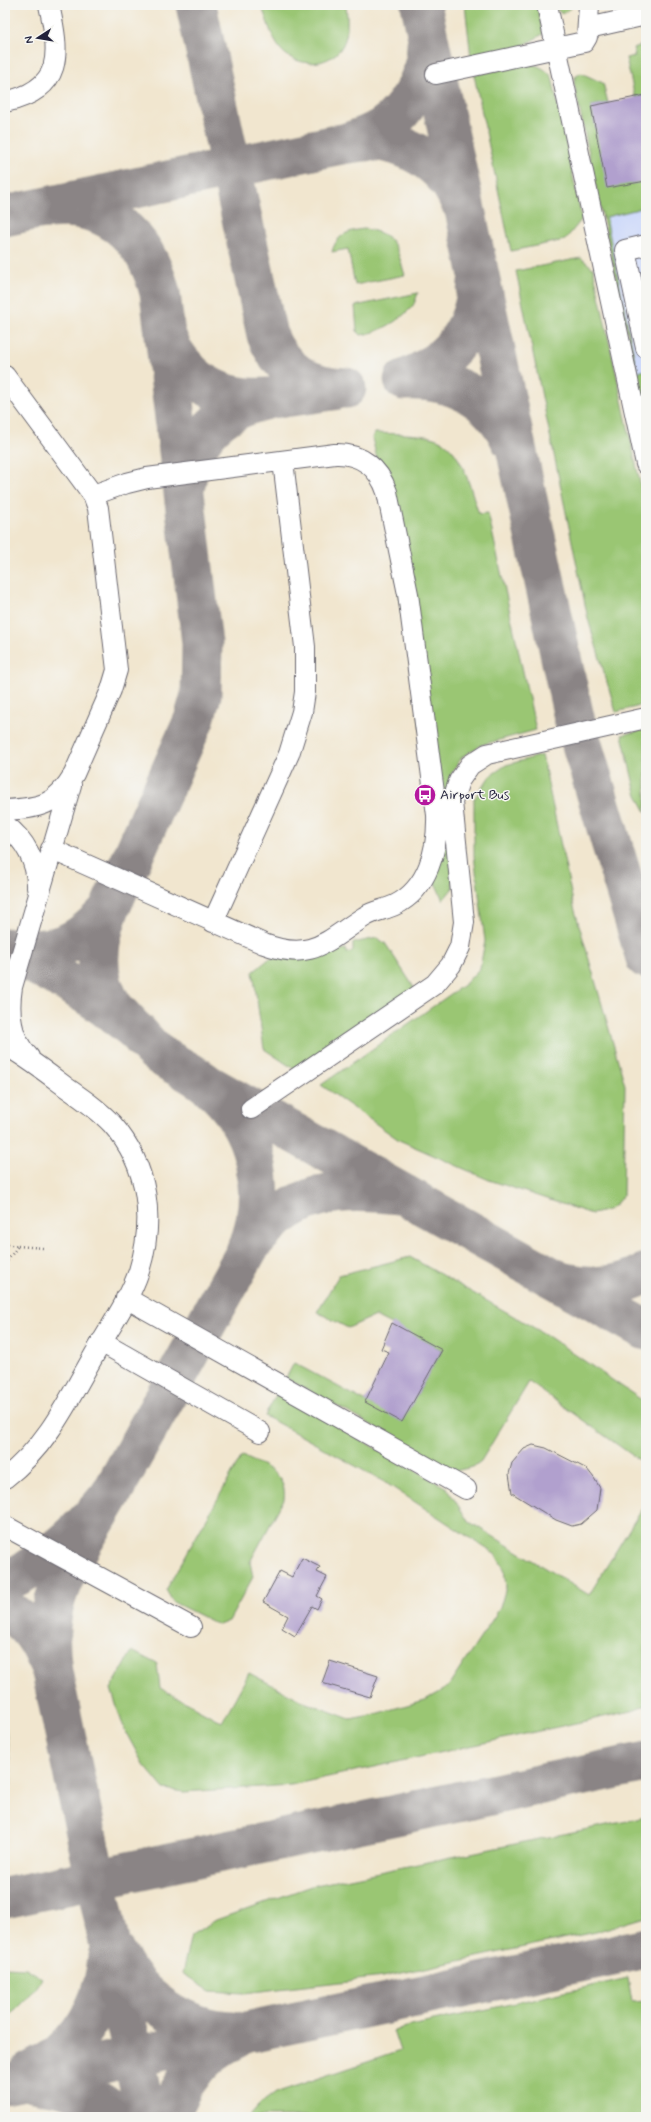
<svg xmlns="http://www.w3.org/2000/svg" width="651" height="2122" font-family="Mynerve,sans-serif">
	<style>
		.built { fill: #cfdafa }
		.green { fill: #9ac673; stroke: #5e7457 }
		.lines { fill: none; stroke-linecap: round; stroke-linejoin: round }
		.taxiway { stroke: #8a8485; stroke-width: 41 }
		.building { fill: #b1a0ce }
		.minor-casing { stroke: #6a676f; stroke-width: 22 }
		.path { stroke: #6a676f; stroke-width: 2.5; stroke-dasharray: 1 3; stroke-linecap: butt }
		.minor { stroke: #fff; stroke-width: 20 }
		.labels { text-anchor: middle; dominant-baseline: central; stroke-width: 3; stroke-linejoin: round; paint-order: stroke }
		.poi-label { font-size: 14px; fill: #22223b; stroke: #f6f6f2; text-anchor: start }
	</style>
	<rect width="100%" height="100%" fill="#f6f6f2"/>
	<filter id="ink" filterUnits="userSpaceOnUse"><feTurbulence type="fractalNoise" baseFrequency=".025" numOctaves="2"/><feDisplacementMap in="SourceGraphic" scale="8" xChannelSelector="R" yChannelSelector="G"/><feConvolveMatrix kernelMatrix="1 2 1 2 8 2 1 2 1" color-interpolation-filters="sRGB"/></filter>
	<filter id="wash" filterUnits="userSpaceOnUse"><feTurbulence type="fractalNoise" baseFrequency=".012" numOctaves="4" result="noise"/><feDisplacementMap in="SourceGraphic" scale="16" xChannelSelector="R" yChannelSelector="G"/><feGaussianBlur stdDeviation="0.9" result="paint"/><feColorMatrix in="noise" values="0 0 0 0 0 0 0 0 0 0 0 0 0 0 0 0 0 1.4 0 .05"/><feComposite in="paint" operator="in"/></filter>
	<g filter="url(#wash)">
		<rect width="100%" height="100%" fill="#f1e6cf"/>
		<path class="built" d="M646,199V271L643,272L646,287V370L638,372L604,208Z"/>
		<path class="green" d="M261,5H346C347,15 348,26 346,36C340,66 300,71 281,50C271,38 267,19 261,5Z
			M465,5H537L543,34L519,48L471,58Z
			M556,5H574L563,14L557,10Z
			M646,44V96L635,97L626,58L635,56L633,48Z
			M525,64C537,64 545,68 552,77L582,219L565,240L511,251L474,75Z
			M581,73L603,83L608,103L591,106L646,181V207L606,217L637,372L646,370V398L640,392L574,83L575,77Z
			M365,229C397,234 396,248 405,275L355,285L348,249L332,252C336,235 349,230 365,229Z
			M581,258L593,268L646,510V702L636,707L616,712L588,619L516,271Z
			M418,293C416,298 415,304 411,308C399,321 378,333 361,335L357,331L355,306Z
			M375,433C392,434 419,433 434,438C463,446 470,490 479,514L488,513L536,730L481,745L462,757L450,776L453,888L443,900L431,874L440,849L378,463L372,438Z
			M646,729V812L636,793L622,735Z
			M542,755L574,907L625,1085L623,1195C614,1208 609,1211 592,1214L489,1180L399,1140L321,1085L465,984L480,968L485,941L474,856V799L490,776L506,765Z
			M377,938L385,943L415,989L297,1071L264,1049L253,972L270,958H283L346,949L347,953L353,951V943Z
			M410,1257L545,1334L646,1403V1486L639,1460L529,1382L481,1461L473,1467L455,1471L286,1378L294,1363L402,1421L442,1350L375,1316L348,1328L317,1312L339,1275Z
			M277,1393L447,1488L468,1521L589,1595L646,1502V1706L631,1711L291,1785L184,1792L164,1789L143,1764L124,1729L111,1689L132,1651L157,1664L160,1688L222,1722L249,1673L305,1702L350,1719L371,1715L425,1700L448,1687L500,1608L506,1587L504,1569L496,1555L386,1483L265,1416Z
			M242,1456C261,1465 288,1473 284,1499L250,1562L253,1577L229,1621L219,1625L173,1602L166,1590Z
			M5,1724L12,1780L5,1807Z
			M646,1817V1917L595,1932L383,1977L244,1993L210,1991L182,1973L191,1935L216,1920L311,1886Z
			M5,1967L26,1968L42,1978C31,1994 21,2008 5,2018Z
			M628,1978L632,2002L646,2001V2117H248L261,2103L275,2093L400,2051L393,2030Z"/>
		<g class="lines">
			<path class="taxiway" d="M196,5L267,335C282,371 308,387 346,388
				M421,5L574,718L646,958
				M347,143C359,139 371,135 382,128C409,110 427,76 427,44
				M39,209C51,208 65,206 77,208C124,215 149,250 160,293L202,643L201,695L194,720L109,910C97,941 92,979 114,1008C121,1016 128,1023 135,1031
				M5,216L322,148C336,145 350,142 365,141C404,139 445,164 460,201
				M478,282C475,331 449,362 404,380C450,377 491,397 511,440
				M166,335C169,348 178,359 187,369C226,413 283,396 334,390
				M185,485C193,436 220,410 268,399
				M5,948C53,954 76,947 109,910
				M5,949C42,969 81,987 114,1014C122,1019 129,1025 136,1031C143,1038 149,1047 157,1053C173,1065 193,1072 208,1085C258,1126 269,1189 249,1247
				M208,1085L646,1330
				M566,1283C595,1289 620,1288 646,1273
				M110,1496C91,1529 61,1572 53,1608C48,1629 49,1650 52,1672L146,2117
				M5,1582C49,1561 79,1533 110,1496L249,1247C295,1189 336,1187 405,1195
				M5,1609C29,1623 41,1642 50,1667
				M5,1898L646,1762
				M116,1954C138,1998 183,2030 233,2031
				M29,2073C40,2067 52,2061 61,2054C90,2028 105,1994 108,1956
				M33,2082C66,2085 95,2095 119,2117
				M5,2084L646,1948
				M168,2117C180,2084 203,2052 237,2038"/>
		</g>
		<g id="blocks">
			<path class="building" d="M646,95V181L607,188L591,106Z
				M392,1323L442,1350L402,1422L365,1402L389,1352L381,1349Z
				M533,1445L546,1448L587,1469L594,1478L600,1488L597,1510L581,1524L572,1526L556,1520L512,1493L509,1474L512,1463L524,1449Z
				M302,1558L320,1567L317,1572L327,1577L317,1596L322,1599L317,1609L312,1606L295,1636L282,1628L288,1616L263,1602L280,1571L292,1577Z
				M330,1661L378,1676L370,1697L322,1683Z"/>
		</g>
	</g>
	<g filter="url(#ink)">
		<use href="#blocks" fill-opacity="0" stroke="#6a676f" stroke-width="1"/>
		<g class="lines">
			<g class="minor-casing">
				<path id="minor" d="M547,5L646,464
					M587,34L593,27L646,15
					M436,74L584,42L587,37L589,5
					M5,102C64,89 60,54 49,5
					M646,245L625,250L646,348
					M5,376L93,495L98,508L117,670L111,690L74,774C55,806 40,808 5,810
					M5,825C25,839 38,864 37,888
					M51,849L264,944C312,962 326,941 364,917C374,910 385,910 395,905C428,889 438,849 437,815L408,594L387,492C379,468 361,453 335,454L147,478L127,483L93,495
					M213,922L289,754L302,712L305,692V647L283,461
					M5,1045C27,1057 47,1073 67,1088C83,1099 99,1110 112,1124C149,1166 155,1220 139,1271C129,1301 108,1330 93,1357C68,1401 47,1446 5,1478
					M29,1057C10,1038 8,1013 12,987L71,785
					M251,1109L435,984L451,965L460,947L464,922L452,802L459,781L470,765L487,754L646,718
					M126,1298L466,1489
					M101,1342L260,1432
					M5,1526L191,1627"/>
			</g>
			<path class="path" d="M18,1246L43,1248
				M5,1264L18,1246L5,1244"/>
			<use href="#minor" class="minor"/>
		</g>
	</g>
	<defs>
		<g id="bus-disc" transform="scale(1.15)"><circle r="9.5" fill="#b5179e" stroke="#f6f6f2"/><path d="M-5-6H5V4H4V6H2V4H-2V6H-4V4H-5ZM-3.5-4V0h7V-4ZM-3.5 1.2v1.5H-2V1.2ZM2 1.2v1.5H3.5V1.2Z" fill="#fff"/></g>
	</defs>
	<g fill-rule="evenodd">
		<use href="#bus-disc" x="425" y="795"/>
	</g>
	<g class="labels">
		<g class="poi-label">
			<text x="440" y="795">Airport Bus</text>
		</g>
	</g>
	<rect width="651" height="2122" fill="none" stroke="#f6f6f2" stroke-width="20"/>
	<g transform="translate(38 38) rotate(258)" stroke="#f6f6f2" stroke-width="3" paint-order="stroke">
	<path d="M0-3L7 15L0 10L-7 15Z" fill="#22223b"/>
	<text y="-6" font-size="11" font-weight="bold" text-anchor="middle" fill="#22223b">N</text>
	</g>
</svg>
